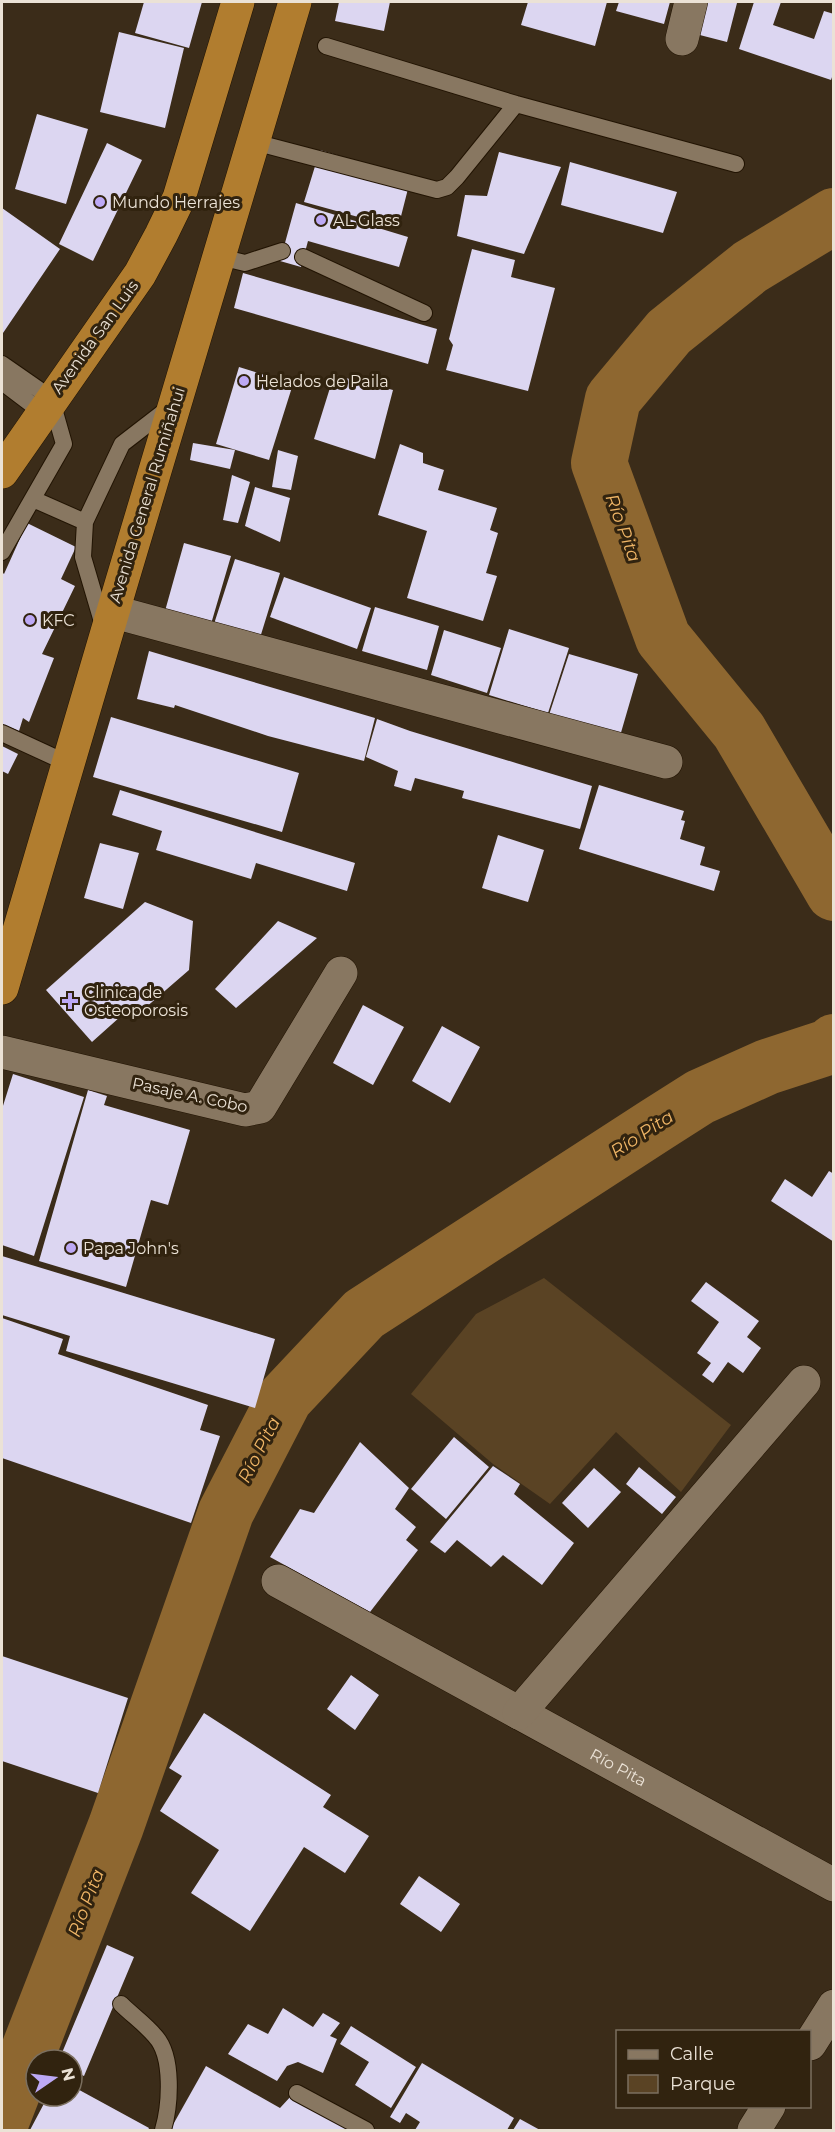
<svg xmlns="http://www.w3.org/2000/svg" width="835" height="2132" font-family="Montserrat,sans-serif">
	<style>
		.green { fill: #5a4324 }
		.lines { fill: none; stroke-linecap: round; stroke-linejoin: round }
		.river { stroke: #8e6730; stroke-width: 56 }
		.building { fill: #dcd6f1 }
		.lane-casing { stroke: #221403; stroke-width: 18 }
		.street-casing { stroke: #221403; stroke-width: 34 }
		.highway-casing { stroke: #221403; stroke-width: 34 }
		.lane { stroke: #887761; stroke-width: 16 }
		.street { stroke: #887761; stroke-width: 33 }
		.highway { stroke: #b17d2f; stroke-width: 33 }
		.poi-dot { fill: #bda9f5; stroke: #31230f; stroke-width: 2 }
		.labels { text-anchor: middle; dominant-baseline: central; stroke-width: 6; stroke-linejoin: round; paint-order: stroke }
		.poi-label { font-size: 16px; fill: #ebe2d6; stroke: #31230f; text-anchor: start }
		.street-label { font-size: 16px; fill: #ebe2d6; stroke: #31230f }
		.water-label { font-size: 18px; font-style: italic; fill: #efb566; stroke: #31230f }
	</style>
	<rect width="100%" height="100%" fill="#3b2c19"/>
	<path class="green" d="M544,1278L731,1425L681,1492L616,1432L550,1504L493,1464L411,1394L476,1314Z"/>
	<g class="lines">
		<path class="river" d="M834,216L750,267L669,332L613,399L599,463L663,638L739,731L834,893
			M2,2119L116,1826L226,1512L285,1398L364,1314L656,1125L700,1097L767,1067L831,1046L834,1042"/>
	</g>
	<path class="building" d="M144,2H202L189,48L135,33Z
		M339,2H390L384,31L335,21Z
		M528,2H607L595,46L521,25Z
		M619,2H670L664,24L616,11Z
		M701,2L737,3L727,42L692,33Z
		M754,2H781L773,25L814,39L824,11L834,14V71L831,80L739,49Z
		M119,32L184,48L165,128L100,112Z
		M37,114L88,129L66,204L15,189Z
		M107,143L142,160L93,261L59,244Z
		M320,150L411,177L398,228L304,202Z
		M499,152L561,167L524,254L457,236L465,195L487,196Z
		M570,162L677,192L663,233L561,205Z
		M296,203L408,237L399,267L308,241L301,267L280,261Z
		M2,208L60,249L3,333L2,332Z
		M472,249L515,260L511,277L555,288L528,391L446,370L453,345L449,339Z
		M243,273L437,329L428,364L234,308Z
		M239,367L293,384L269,460L216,444Z
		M334,375L393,390L375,459L314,439Z
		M193,443L235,450L230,469L190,460Z
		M400,444L423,453V463L444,470L438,490L497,508L490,530L498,533L486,573L497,576L483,621L407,598L427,531L378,515Z
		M278,450L298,456L291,490L272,487Z
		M232,475L250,482L238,523L223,520Z
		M255,487L290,498L280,542L245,526Z
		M27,523L76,547L61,579L75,586L42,654L54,658L29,722L23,718L19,731L2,724V572L4,574Z
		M184,543L231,556L211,624L165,611Z
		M235,559L280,573L259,641L213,627Z
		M284,577L371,608L357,649L270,617Z
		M375,607L439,626L427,670L362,651Z
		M509,629L569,648L548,713L489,695Z
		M444,630L501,648L487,693L431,675Z
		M149,651L375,718L364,761L268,736L175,705L174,708L137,699Z
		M569,654L638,674L620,736L549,715Z
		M111,717L299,773L282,832L93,777Z
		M377,719L410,731L592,786L580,829L462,798L464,791L415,778L411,791L394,786L398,771L366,757Z
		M2,746L18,754L8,774L2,771Z
		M599,785L684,811L681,820L685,821L680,839L705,847L700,865L720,871L714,891L579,849Z
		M120,790L355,863L347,891L256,863L251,879L156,850L162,831L112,815Z
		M498,835L544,850L528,902L482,888Z
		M100,843L139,853L123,909L84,898Z
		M145,902L193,921L189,970L137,1015L130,1008L92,1042L46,990Z
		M278,921L317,938L236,1008L215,989Z
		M363,1005L404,1027L373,1085L333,1063Z
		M442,1026L480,1047L450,1103L412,1081Z
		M13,1074L84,1097L34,1256L2,1245V1109Z
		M88,1090L107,1096L104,1105L190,1130L168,1205L151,1200L126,1287L39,1261Z
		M829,1171L834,1174V1242L771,1201L785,1179L812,1197Z
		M2,1256L275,1339L255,1408L66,1351L70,1336L2,1315Z
		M706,1282L759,1321L747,1337L761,1348L743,1373L728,1362L713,1383L702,1375L711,1363L697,1353L719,1322L691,1301Z
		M2,1318L63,1339L58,1354L208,1405L200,1430L220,1436L191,1523L2,1458Z
		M454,1437L489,1467L446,1519L411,1489Z
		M360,1442L409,1488L395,1509L416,1527L406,1540L418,1550L370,1612L270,1557L300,1509L314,1513Z
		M493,1466L520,1484L514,1494L574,1543L542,1585L503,1555L491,1567L457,1540L445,1553L430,1542Z
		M639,1467L676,1497L662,1514L626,1484Z
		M594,1468L621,1492L588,1528L562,1503Z
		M2,1656L128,1698L98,1793L2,1761Z
		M351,1675L379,1695L355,1730L327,1709Z
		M204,1713L331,1795L323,1807L369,1836L345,1873L304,1847L250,1931L191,1893L219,1850L160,1811L182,1776L169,1768Z
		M419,1876L460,1904L441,1932L400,1904Z
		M107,1945L134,1957L84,2076L72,2071V2060H59Z
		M283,2008L313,2027L323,2013L340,2023L330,2036L337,2039L323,2073L298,2062L287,2066L277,2081L228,2054L248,2024L268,2034Z
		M351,2026L416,2067L391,2108L355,2085L369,2062L340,2044Z
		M422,2063L514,2118L507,2130H415L420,2122L406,2113L400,2123L390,2117Z
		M206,2066L280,2108L292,2095L353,2130H170Z
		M72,2086L149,2128L148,2130H30L48,2096H72Z
		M520,2119L540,2130H513Z"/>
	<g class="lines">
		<g class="lane-casing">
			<path id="lane" d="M326,46L516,104L736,164
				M254,142L437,190L447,187L457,177L516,104
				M220,257L245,263L282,251
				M303,257L424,313
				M2,364L51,398L64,444L2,552
				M2,382L43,413
				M33,499L85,522
				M103,625L83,557L85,522L122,444L170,407
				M2,733L67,763
				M121,2004C132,2015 145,2024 155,2036C174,2056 170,2106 163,2130
				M297,2093L366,2130"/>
		</g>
		<g class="street-casing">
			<g id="street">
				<path d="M682,39L691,2"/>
				<path d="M111,611L666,762"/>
				<path d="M2,1052L245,1110L260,1107L341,973"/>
				<path id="s1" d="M278,1581L834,1885"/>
				<path d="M519,1713L804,1382"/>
				<path d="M810,2044L834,2006"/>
				<path d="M754,2130L769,2106"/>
			</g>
		</g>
		<g class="highway-casing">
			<path id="highway" d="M2,472L140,274L161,235L179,198L238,2
				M2,988C98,659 197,330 295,2"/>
		</g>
		<use href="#lane" class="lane"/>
		<use href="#street" class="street"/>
		<use href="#highway" class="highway"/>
	</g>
	<g class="poi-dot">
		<circle cx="100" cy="202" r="6"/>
		<circle cx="321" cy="220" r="6"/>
		<circle cx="244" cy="381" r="6"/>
		<circle cx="30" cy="620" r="6"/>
		<path d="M67 992h6v6h6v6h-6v6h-6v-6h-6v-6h6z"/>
		<circle cx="71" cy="1248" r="6"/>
	</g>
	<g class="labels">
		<g class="poi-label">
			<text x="112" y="202">Mundo Herrajes</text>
			<text x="333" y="220">AL Glass</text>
			<text x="256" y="381">Helados de Paila</text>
			<text x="42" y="620">KFC</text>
			<text x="84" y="992">Clinica de<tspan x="84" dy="18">Osteoporosis</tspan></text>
			<text x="83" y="1248">Papa John's</text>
		</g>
		<g class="street-label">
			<text transform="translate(95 337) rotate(-54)">Avenida San Luis</text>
			<text transform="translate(147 495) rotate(-73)">Avenida General Rumiñahui</text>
			<text transform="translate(190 1095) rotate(12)">Pasaje A. Cobo</text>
			<text stroke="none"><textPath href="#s1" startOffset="388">Río Pita</textPath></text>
		</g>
		<g class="water-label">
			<text transform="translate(623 528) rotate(70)">Río Pita</text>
			<text transform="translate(642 1134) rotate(-33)">Río Pita</text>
			<text transform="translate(259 1450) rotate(-63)">Río Pita</text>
			<text transform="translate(86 1903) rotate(-69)">Río Pita</text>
		</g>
	</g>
	<rect width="835" height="2132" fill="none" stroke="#ebe2d6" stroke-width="6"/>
	<rect x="616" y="2030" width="195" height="78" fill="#31230f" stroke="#7b6f5f" stroke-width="1.5"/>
	<rect x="628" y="2050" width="30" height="9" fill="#887761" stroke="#7b6f5f" stroke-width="1.5"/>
	<text x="670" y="2060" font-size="18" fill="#ebe2d6">Calle</text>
	<rect x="628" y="2075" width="30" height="18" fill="#5a4324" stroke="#7b6f5f" stroke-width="1.5"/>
	<text x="670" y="2090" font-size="18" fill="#ebe2d6">Parque</text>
	<g transform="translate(54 2078) rotate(76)"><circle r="28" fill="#31230f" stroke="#7b6f5f" stroke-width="1.5"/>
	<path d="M0-4.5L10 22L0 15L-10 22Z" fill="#bda9f5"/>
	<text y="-9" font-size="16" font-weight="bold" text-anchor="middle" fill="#ebe2d6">N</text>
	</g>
</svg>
